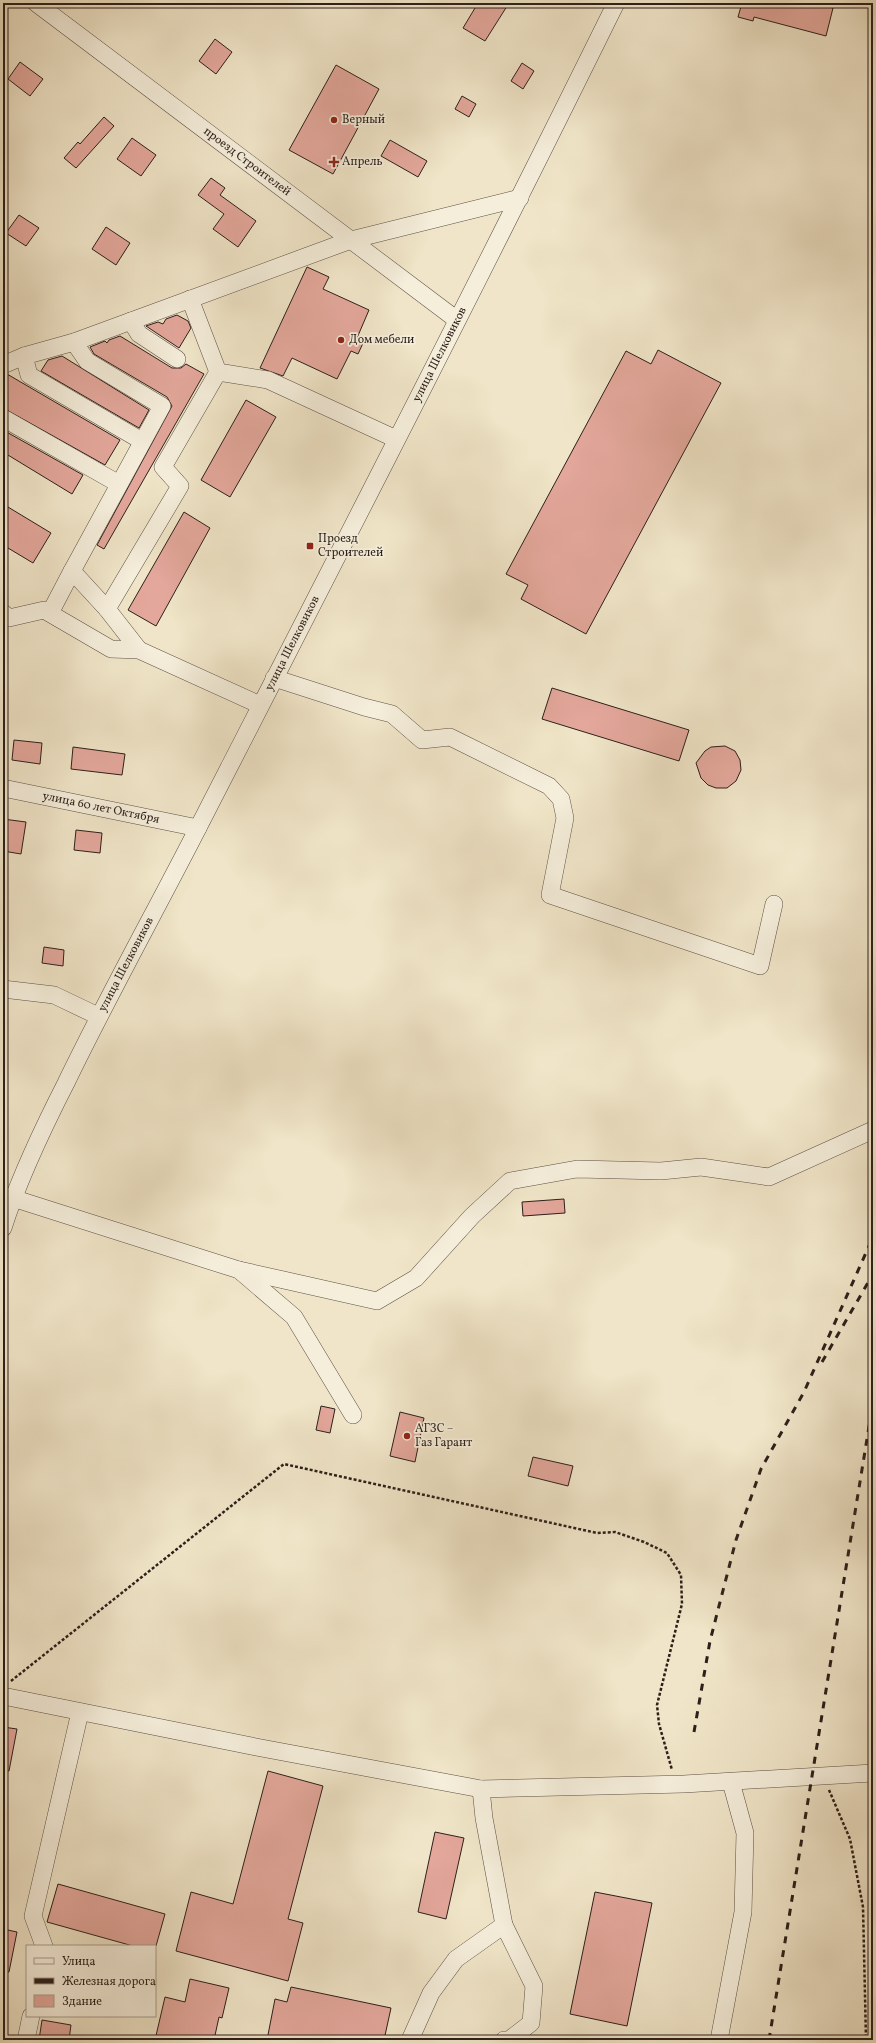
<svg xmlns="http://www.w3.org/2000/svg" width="876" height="2043" font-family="Vollkorn,serif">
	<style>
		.building { fill: #e3a79b; stroke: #2c1f1a }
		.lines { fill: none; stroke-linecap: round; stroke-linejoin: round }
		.minor-casing { stroke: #5d5046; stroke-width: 18 }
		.path { stroke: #2c1f1a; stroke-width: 2.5; stroke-dasharray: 3 2; stroke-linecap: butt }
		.minor { stroke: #f5eedb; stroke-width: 17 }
		.rail { stroke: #2c1f1a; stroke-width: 3; stroke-dasharray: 7 7; stroke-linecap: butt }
		.poi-dot { fill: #8f2418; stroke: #f5eedb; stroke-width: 1.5 }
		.labels { text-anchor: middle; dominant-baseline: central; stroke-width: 3.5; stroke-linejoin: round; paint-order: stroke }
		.poi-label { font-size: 12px; fill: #2c1f1a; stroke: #f5eedb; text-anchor: start }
		.street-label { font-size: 12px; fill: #2c1f1a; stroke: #f5eedb }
	</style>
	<rect width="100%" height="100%" fill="#f0e5c8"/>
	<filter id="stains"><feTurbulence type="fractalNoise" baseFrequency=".005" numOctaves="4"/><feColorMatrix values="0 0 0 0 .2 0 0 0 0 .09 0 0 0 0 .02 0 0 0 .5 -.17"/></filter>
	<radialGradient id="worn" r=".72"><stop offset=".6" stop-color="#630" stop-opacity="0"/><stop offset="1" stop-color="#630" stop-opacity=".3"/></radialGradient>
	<path class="building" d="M478,3H509L485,41L463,28Z
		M742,3H812L833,8L826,36L754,17L753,21L738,17Z
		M215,39L232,52L216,74L199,61Z
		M20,62L43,79L30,96L8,79Z
		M522,63L534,71L523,89L511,81Z
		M336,65L379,89L333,174L289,150Z
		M462,96L476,104L469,117L455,109Z
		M104,117L114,126L76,168L64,158L78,142L80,144Z
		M132,138L156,155L141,176L117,159Z
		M390,140L427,161L418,177L381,156Z
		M211,178L225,188L220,195L256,221L238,247L213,229L224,214L198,195Z
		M19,215L39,228L26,246L6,233Z
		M106,227L130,243L116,265L92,249Z
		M307,267L329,277L323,289L369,310L357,338L364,341L358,354L351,351L337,379L292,358L283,376L260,368Z
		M177,315L188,321L191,328L179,348L146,326L158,322L163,324L166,319Z
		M120,336L172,368H181L186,364L204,374L104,549L97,545L172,406L167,397L94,354L90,347L105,341L107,343L109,340Z
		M658,350L721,383L586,634L521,599L528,585L506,574L626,351L651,364Z
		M62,356L149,410L139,428L41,371L48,360Z
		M7,374L120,440L105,465L3,408V375Z
		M246,400L276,417L230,497L201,480Z
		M3,430L83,475L72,494L3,452Z
		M3,504L51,533L33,563L3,545Z
		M184,512L210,528L156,626L128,610Z
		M552,688L689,730L679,761L542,719Z
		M14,740L42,743L40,764L12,760Z
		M725,746L735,751L740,760L741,770L736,781L727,788H716L708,785L701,778L696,763L705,751L711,747Z
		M73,747L125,754L122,775L71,769Z
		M3,819L26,822L21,854L3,851Z
		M76,830L102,833L100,853L74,850Z
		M44,947L64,950L63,966L42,963Z
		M564,1199L565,1213L523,1216L522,1202Z
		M321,1406L335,1409L330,1433L316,1430Z
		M400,1412L424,1418L415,1462L390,1456Z
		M533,1457L573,1466L568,1486L528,1476Z
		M3,1727L17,1729L9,1771H3Z
		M268,1771L323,1786L288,1919L303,1923L288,1981L176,1951L191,1892L233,1904Z
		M435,1832L464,1838L446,1919L418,1912Z
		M58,1884L165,1914L156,1946H133L47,1922Z
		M595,1892L652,1903L627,2026L570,2014Z
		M3,1929L17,1932L9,1972H3Z
		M190,1979L229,1988L222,2018L219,2017L214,2040H155L165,1997L185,2002Z
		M291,1987L391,2008L384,2040H267L275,1999L287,2002Z
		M42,2020L71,2025L69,2040H39Z"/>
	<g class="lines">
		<g class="minor-casing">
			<g id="minor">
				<path id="s1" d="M36,3L457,320"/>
				<path d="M190,299L218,372L268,380L396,439"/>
				<path d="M131,321L139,334L177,359"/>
				<path d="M74,342L87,361L162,406L72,571L107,609"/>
				<path d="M24,356L29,375L142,441"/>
				<path d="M3,365L24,356L74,342L351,240L520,198"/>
				<path d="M3,418L119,484"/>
				<path d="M3,613L9,618L44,610L111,649L139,650L260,705"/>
				<path d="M50,613L72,571"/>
				<path d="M139,650L107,609L180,486L163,467L218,372"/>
				<path d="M274,678L364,707L392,714L422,740L450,737L549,786L561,799L565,818L550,895L760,966L774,904"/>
				<path id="s2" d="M3,788L198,828"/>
				<path d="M3,989L54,995L98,1016"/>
				<path d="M3,1195L239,1270L294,1317L353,1415"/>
				<path id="s3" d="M3,1228C19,1178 42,1130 66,1083C108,996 155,912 199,826C339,553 480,279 616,3"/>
				<path d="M239,1270L377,1301L416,1278L472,1216L510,1181L577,1169L661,1171L701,1167L769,1177L873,1130"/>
				<path d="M3,1696L256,1747L481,1789L684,1784L873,1773"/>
				<path d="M44,1946L33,1916L80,1712"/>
				<path d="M26,2040L31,2016"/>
				<path d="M410,2040L431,1993L456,1959L504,1925L484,1818L481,1789"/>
				<path d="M504,2040H509L531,2023L534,1986L504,1925"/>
				<path d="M719,2040L743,1912L745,1833L731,1782"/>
			</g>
		</g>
		<path class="path" d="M11,1681L284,1464L597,1533L615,1532L644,1542L667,1553L681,1575L682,1604L657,1705L659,1724L672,1770
			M829,1790L850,1839L863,1907L866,2040"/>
		<use href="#minor" class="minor"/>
		<path class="rail" d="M822,1362L873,1274
			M694,1732L710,1641L736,1540L761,1469L804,1392L873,1237
			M769,2040L873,1402"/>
	</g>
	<g class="poi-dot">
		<circle cx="334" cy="120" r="4"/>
		<path d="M332 156h4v4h4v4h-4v4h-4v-4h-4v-4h4z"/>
		<circle cx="341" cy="340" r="4"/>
		<rect x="306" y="542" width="8" height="8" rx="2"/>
		<circle cx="407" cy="1436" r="4"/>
	</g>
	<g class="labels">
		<g class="poi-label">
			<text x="342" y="120">Верный</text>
			<text x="342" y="162">Апрель</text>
			<text x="349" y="340">Дом мебели</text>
			<text x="318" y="539">Проезд<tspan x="318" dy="14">Строителей</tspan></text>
			<text x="415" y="1429">АГЗС –<tspan x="415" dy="14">Газ Гарант</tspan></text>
		</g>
		<g class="street-label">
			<text stroke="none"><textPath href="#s1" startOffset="264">проезд Строителей</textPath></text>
			<text stroke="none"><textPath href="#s3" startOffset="977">улица Шелковиков</textPath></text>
			<text stroke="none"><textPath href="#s3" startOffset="653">улица Шелковиков</textPath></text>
			<text stroke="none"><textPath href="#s2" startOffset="100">улица 60 лет Октября</textPath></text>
			<text stroke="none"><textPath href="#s3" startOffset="291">улица Шелковиков</textPath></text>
		</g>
	</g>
	<rect width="876" height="2043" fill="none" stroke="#f0e5c8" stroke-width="16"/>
	<rect x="4" y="4" width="868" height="2035" fill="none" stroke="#2c1f1a" stroke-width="2"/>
	<rect x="8" y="8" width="860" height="2027" fill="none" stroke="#2c1f1a"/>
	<rect x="26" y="1945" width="130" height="72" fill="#f5eedb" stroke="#a59b8e"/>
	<rect x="34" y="1958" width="20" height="6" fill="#f5eedb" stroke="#a59b8e"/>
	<text x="62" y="1965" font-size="12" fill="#2c1f1a">Улица</text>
	<rect x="34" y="1978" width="20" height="6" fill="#2c1f1a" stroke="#a59b8e"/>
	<text x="62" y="1985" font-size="12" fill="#2c1f1a">Железная дорога</text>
	<rect x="34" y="1995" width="20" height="12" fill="#e3a79b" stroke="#a59b8e"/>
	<text x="62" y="2005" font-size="12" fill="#2c1f1a">Здание</text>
	<rect width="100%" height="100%" filter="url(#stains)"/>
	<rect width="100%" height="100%" fill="url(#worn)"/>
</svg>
